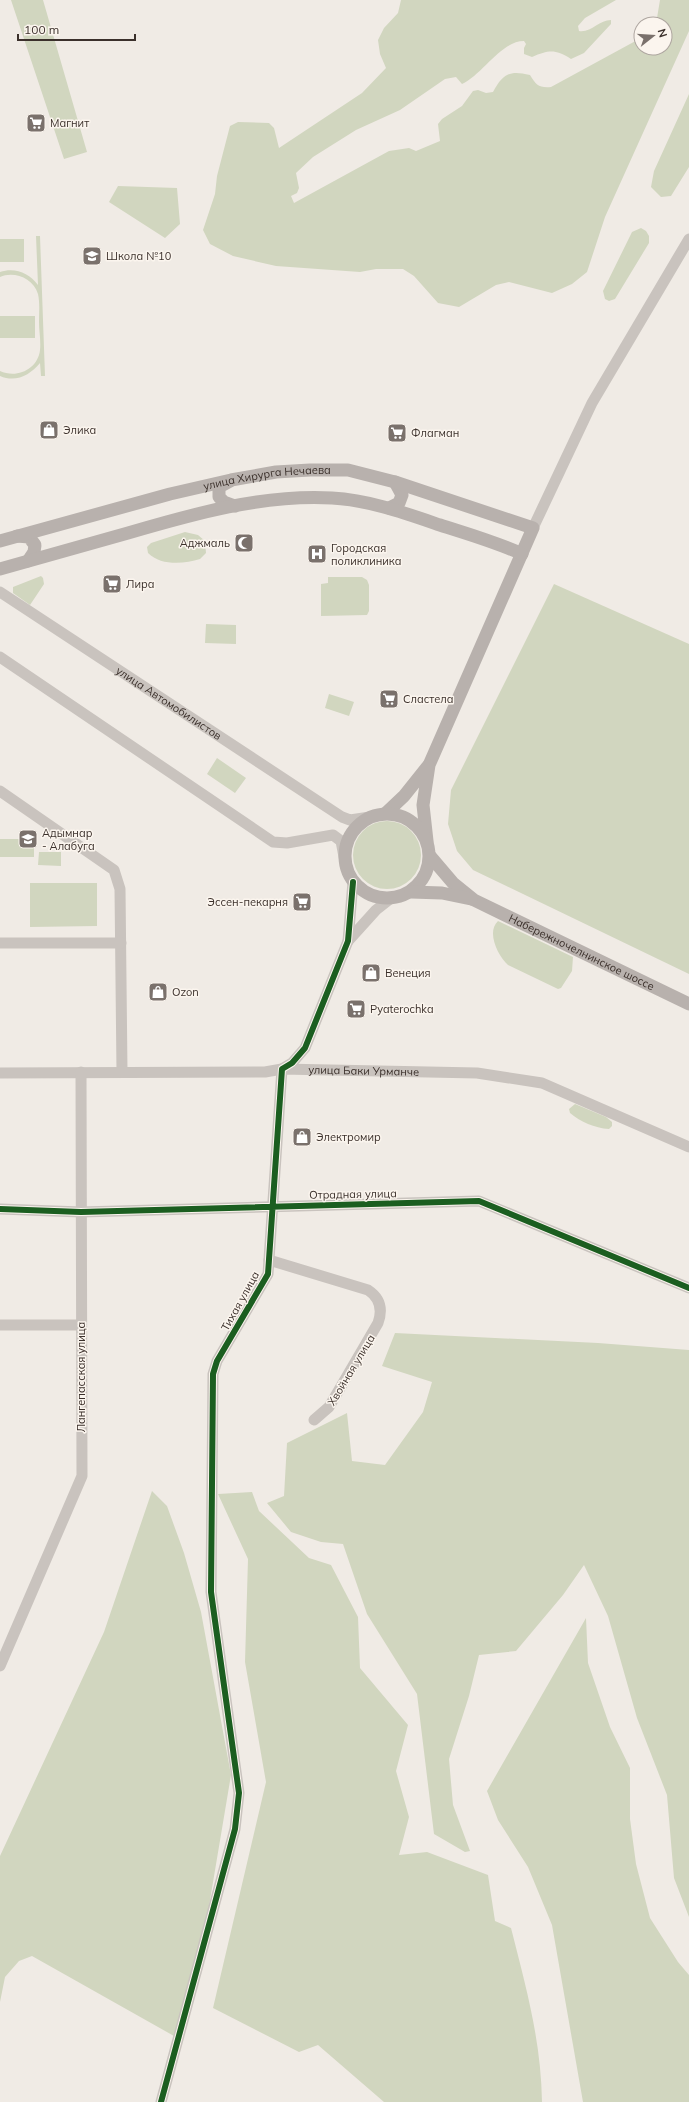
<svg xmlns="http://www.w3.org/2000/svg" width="689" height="2102" font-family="Mulish,sans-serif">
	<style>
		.green { fill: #d1d6bf }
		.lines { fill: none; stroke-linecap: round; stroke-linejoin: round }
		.minor { stroke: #c9c3be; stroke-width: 11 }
		.major { stroke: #b8b1ad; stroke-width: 13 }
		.cycleway-casing { stroke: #fbf5ee; stroke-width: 8 }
		.cycleway { stroke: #1b5e20; stroke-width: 6 }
		.labels { text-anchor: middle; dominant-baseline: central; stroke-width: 3; stroke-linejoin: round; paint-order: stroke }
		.poi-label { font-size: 11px; fill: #3b302b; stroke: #fbf5ee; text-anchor: start }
		.street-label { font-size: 11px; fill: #3b302b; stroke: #fbf5ee }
	</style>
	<rect width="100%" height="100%" fill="#f0ebe5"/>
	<path class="green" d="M11,0H43L87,152L64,159Z
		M401,0H616L585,18L578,26L579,31C591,33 599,20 611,20V24L584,53L571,59C555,49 549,50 532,57L524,54V48L526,44L524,41C501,41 483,74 462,84L456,77L445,79L400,110L356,130L313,157L296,173L299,188L297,193L291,196L294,203L389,151L409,148L416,151L440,141L438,124L442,119L462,106L473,91L478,90L486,93L493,92C503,74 509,70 530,75C536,85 539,88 551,87L641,38V48H665V24H656L660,0H689V31L605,217L587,272L572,284L552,293L509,282L496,285L459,307L438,303L414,276L403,269H376L360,272L276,266L233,256L210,244L203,230L215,194L217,176L230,126L238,122L269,123L274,128L279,148L362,93L386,68L380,54L378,40L384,28L398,13Z
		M689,94V167L671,196L661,197L651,187L654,171Z
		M118,186L177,188L180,224L165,238L109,202Z
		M641,228L646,231L649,236V243L615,299L609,301L605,299L603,291L632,232Z
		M36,236H40L45,376H41L40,363C30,375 16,383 0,376V371C17,379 38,369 40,350C41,341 39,331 39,322C39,313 40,303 38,294C33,278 14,271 0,277V272C15,267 29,273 38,285Z
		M0,239H24V262H0Z
		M0,316H35V338H0Z
		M185,532L198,535L205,541L206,553L200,559C184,564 161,566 148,553L147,547L151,543Z
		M41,576L43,578L44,584L30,605L13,593V587Z
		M328,577H362L367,580L369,585V611L367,615L321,616V584L328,583Z
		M554,584L689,644V974L473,870L457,851L448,824L451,790Z
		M206,624L236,625V644L205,643Z
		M329,694L354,702L349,716L325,708Z
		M217,758L246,778L235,793L207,774Z
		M353 855a34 34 0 1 1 68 0a34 34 0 1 1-68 0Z
		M0,839H34V857H0Z
		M39,852H61V866L38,865Z
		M30,883H97V926L30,927Z
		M498,921L573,957L572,971L561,988L558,989L508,965C498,956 486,932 498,921Z
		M575,1104L606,1117L612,1122V1126L609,1129C594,1128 581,1122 570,1113L569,1109Z
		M395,1333L598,1343L689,1350V1917L674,1878L667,1795L637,1718L608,1616L584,1565L563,1595L516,1651L479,1655L469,1696L449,1759L453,1805L470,1851L465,1852L434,1834L417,1694L367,1614L343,1544L321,1542L291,1532L267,1503L284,1496L287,1443L347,1413L352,1461L385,1465L423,1412L432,1382L382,1366Z
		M152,1491L167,1506L184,1553L201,1612L231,1775L207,1918L174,2036L32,1956L19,1961L5,1977L0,2002V1856L104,1632Z
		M252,1492L259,1511L309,1558L331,1565L358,1617L360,1668L408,1725L396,1771L409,1817L399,1855L427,1852L488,1875L495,1921L511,1928C526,1987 541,2040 542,2102H384L318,2045L299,2052L213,2008L266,1782L245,1662L248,1559L218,1494Z
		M586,1618L588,1663L610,1727L630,1768V1819L636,1864L650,1918L678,1962L689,1975V2102H583L552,1925L528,1867L498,1820L487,1791Z"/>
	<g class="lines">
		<g class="minor">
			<path d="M533,528L592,403L689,239"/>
			<path id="s1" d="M0,592L342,817L350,820L370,817"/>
			<path d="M0,657L273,842L287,843L333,835L341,841L345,862"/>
			<path d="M0,791L114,870L120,889L122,1072"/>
			<path d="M348,941L376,910L390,899"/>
			<path d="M0,943H121"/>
			<path id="s2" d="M0,1073L265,1072L282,1069L477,1073L542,1083L689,1147"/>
			<path d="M0,1209L81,1212L479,1201L689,1288"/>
			<path d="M269,1260L368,1290C380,1298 383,1309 378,1323L329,1407L314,1420"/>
			<path d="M0,1325H81"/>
			<path d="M0,1666L82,1476L81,1072"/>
			<path d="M161,2102L235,1829L239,1793L211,1592L213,1374L217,1361L268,1274L282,1069L292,1063L305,1048L348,941L353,882"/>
		</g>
		<g class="major">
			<path d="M230,481L219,487V497L224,502L235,506"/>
			<path d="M389,508L399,503L402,495L395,482"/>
			<path d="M17,536L29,537L35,545L34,552L28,561"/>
			<path id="s3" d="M0,541L170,494L231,480L276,472L310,470H348L395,482L533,528L429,765L423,805L427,841"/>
			<path d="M0,569C42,557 85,545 128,533C193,514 263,494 332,498C369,500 405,513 440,525C468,534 496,542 522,554"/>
			<path d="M386,813L404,796L428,766"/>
			<circle cx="387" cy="856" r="42"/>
			<path id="s4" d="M430,856L453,883L474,900L689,1004"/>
			<path d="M411,892L442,893L471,899"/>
		</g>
		<g class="cycleway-casing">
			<path id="cycleway" d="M0,1209L81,1212L479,1201L689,1288
				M161,2102L235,1829L239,1793L211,1592L213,1374L217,1361L268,1274L282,1069L292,1063L305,1048L348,941L353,882"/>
		</g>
		<use href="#cycleway" class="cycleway"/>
	</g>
	<defs>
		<g id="supermarket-square" transform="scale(1)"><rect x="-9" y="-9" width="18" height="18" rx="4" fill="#7a716c" stroke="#fbf5ee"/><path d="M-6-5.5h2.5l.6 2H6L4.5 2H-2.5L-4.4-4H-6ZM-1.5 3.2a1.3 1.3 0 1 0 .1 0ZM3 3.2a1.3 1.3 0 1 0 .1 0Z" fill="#fff"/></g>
		<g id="school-square" transform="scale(1)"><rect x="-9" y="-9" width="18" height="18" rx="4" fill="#7a716c" stroke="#fbf5ee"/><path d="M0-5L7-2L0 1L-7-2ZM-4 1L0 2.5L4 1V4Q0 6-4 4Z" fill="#fff"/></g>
		<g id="shop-square" transform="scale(1)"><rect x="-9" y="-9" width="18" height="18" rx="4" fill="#7a716c" stroke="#fbf5ee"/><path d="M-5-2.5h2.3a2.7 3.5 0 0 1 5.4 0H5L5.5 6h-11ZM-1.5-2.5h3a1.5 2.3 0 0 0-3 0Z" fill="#fff"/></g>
		<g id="mosque-square" transform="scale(1)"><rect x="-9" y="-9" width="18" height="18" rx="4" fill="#7a716c" stroke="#fbf5ee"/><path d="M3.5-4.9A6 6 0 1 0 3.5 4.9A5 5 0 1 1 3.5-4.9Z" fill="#fff"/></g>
		<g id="hospital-square" transform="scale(1)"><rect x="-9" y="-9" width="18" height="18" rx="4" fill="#7a716c" stroke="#fbf5ee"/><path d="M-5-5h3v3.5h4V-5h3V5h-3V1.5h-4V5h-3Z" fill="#fff"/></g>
	</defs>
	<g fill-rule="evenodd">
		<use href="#supermarket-square" x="36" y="123"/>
		<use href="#school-square" x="92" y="256"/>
		<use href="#shop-square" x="49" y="430"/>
		<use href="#supermarket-square" x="397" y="433"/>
		<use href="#mosque-square" x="244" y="543"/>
		<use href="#hospital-square" x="317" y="554"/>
		<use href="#supermarket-square" x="112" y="584"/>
		<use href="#supermarket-square" x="389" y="699"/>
		<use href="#school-square" x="28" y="839"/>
		<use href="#supermarket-square" x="302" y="902"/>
		<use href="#shop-square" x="371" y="973"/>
		<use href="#shop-square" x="158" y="992"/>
		<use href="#supermarket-square" x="356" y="1009"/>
		<use href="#shop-square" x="302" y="1137"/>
	</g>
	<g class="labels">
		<g class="poi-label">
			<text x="50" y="123">Магнит</text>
			<text x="106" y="256">Школа №10</text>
			<text x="63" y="430">Элика</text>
			<text x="411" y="433">Флагман</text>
			<text x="230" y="543" text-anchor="end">Аджмаль</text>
			<text x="331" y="548">Городская<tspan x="331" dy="13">поликлиника</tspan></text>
			<text x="126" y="584">Лира</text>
			<text x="403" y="699">Сластела</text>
			<text x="42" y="833">Адымнар<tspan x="42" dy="13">- Алабуга</tspan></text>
			<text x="288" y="902" text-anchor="end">Эссен-пекарня</text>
			<text x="385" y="973">Венеция</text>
			<text x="172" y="992">Ozon</text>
			<text x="370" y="1009">Pyaterochka</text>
			<text x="316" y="1137">Электромир</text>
		</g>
		<g class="street-label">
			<text stroke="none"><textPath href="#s3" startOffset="275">улица Хирурга Нечаева</textPath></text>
			<text stroke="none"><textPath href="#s1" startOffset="202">улица Автомобилистов</textPath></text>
			<text stroke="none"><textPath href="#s4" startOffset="182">Набережночелнинское шоссе</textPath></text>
			<text stroke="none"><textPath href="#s2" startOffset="364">улица Баки Урманче</textPath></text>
			<text transform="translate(353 1194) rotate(-1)">Отрадная улица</text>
			<text transform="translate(240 1301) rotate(-61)">Тихая улица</text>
			<text transform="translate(351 1370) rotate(-59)">Хвойная улица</text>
			<text transform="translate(81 1377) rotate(-90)">Лангепасская улица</text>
		</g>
	</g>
	<g transform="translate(653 36) rotate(73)"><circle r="19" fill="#fbf5ee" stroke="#aea6a0"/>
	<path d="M0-3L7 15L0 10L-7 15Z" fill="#7a716c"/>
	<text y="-6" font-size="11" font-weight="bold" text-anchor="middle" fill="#3b302b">N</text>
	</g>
	<path d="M18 34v6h117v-6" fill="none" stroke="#3b302b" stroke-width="2"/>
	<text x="24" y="34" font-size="12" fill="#3b302b" stroke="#fbf5ee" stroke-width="3" paint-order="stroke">100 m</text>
</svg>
